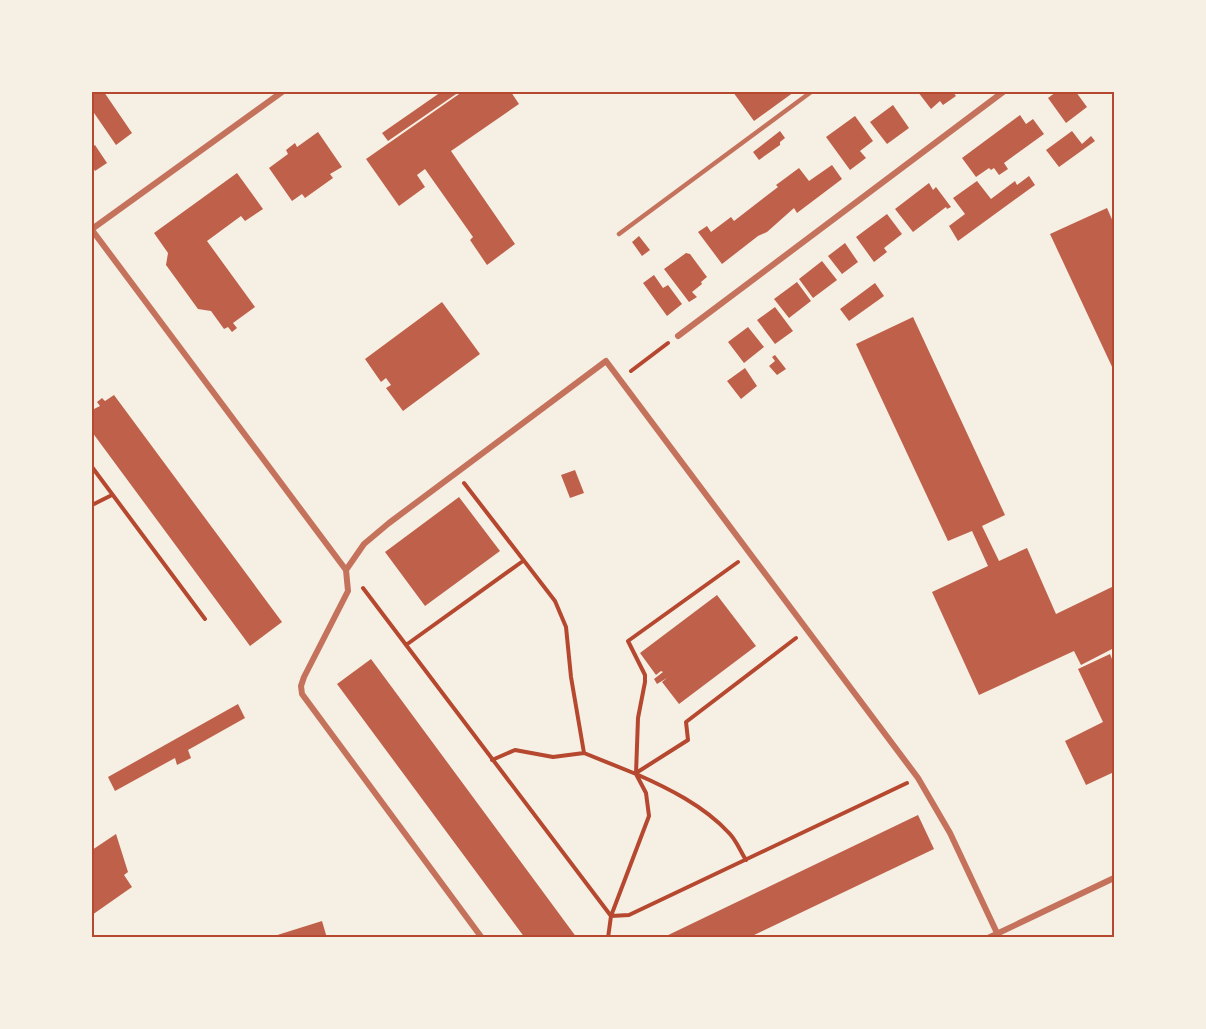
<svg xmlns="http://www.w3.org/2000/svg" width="1206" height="1029" font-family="Barlow,sans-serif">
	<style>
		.building { fill: #bf614a }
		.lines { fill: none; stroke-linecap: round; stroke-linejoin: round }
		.path { stroke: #b5482f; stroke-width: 4 }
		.service { stroke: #c5725c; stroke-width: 4.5 }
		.minor { stroke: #c5725c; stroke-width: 6 }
		.neatline { fill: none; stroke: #b5482f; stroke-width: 2 }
	</style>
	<rect width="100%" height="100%" fill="#f6efe4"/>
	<path class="building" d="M92,92H104L132,133L116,145L92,110Z
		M441,92H459L388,141L382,133Z
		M462,92H511L519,104L451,151L515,244L487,265L470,240L473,237L425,169L417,175L425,187L399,206L366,159Z
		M733,92H794L754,121Z
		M918,92H953L956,96L943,105L940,101L931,109Z
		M1056,92H1076L1087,107L1066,123L1048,98Z
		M893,105L909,128L887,144L870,122Z
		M1020,115L1026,124L1033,119L1044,134L1004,163L1008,169L999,175L994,168L991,170L989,168L976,177L962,158Z
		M855,116L873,141L860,151L866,158L850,170L826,137Z
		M780,131L785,138L780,142V145L759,160L753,152Z
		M1072,131L1082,144L1091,136L1095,141L1059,167L1046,150Z
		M318,132L342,167L330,174L333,178L305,198L302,194L292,201L269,168L288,154L286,150L295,143L297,147Z
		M95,145L107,163L95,171L92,166V147Z
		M832,165L842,179L797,213L794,208L767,232L758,236L722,264L698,232L707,226L711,232L731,217L734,221L778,187L776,185L799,168L809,181Z
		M237,173L263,209L245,221L241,216L207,241L255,307L233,323L237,328L232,332L228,327L224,329L211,311L198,309L166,265L168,253L154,233Z
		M1029,176L1035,185L958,241L949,226L965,214L953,198L977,181L991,199L1015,181L1017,185Z
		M929,183L933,190L936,187L951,207L947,209L946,207L913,232L895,209Z
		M1107,208L1114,224V371L1050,234Z
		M887,214L902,234L884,248L887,252L874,262L856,237Z
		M639,236L650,250L642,256L632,242Z
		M845,243L858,262L842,274L828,256Z
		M686,253L690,254L707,277L701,282L702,284L692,292L697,297L689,302L664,269Z
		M822,261L837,280L813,298L799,279Z
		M654,275L663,288L668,285L682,304L667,316L643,283Z
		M797,282L811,301L789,318L774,299Z
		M875,283L884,296L849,321L840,309Z
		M442,302L480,354L403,411L386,388L391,385L386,378L381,382L365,359Z
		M775,307L793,331L775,344L757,320Z
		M913,317L1005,515L982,526L999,561L1027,548L1056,614L1114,586V648L1081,665L1074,651L979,695L932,592L988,566L972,531L948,541L856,344Z
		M748,327L764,347L744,363L728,342Z
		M775,355L786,369L777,375L769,366L775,361L772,357Z
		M745,368L757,386L741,399L727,381Z
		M114,395L282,622L250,646L92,432V406L94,409L100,406L97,402L102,398L105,401Z
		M575,470L584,493L570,498L561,475Z
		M459,497L500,551L425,606L385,552Z
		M717,595L756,646L679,704L662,682L667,678L657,684L654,679L663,672L661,671L656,675L640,653Z
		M1110,654L1114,664V772L1086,785L1065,741L1103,722L1078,669Z
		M371,659L577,938H525L337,684Z
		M238,704L245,718L188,750L191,758L177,765L175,758L115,791L108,777Z
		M918,815L934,849L748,938H662Z
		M116,834L128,872L124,875L132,887L92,915V850Z
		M322,921L327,938H271V937Z"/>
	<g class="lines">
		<path class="path" d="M631,371L668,343
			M92,467L205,619
			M464,483L555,601L566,627L571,677L584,753
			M92,505L112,495
			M363,588L611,916L629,915L907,783
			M406,645L523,561
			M492,760L515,750L553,757L584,753L636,774
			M636,773L688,740L686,722L796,638
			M636,774L638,718L645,682V675L628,641L738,562
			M608,938L611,916L649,816L646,793L636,774C668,788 704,806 728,832C736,839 740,851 746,860"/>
		<path class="service" d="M619,234L811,92"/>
		<path class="minor" d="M92,229L282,92
			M92,230L346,570
			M678,336L1003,92
			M346,570L364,544L389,523L606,361L918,778L950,833L997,933
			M346,570L348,591L304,677L301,686L302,694L482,938
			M988,938L1114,878"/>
	</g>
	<rect width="1206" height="1029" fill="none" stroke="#f6efe4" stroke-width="186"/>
	<rect x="93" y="93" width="1020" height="843" class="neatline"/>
</svg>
